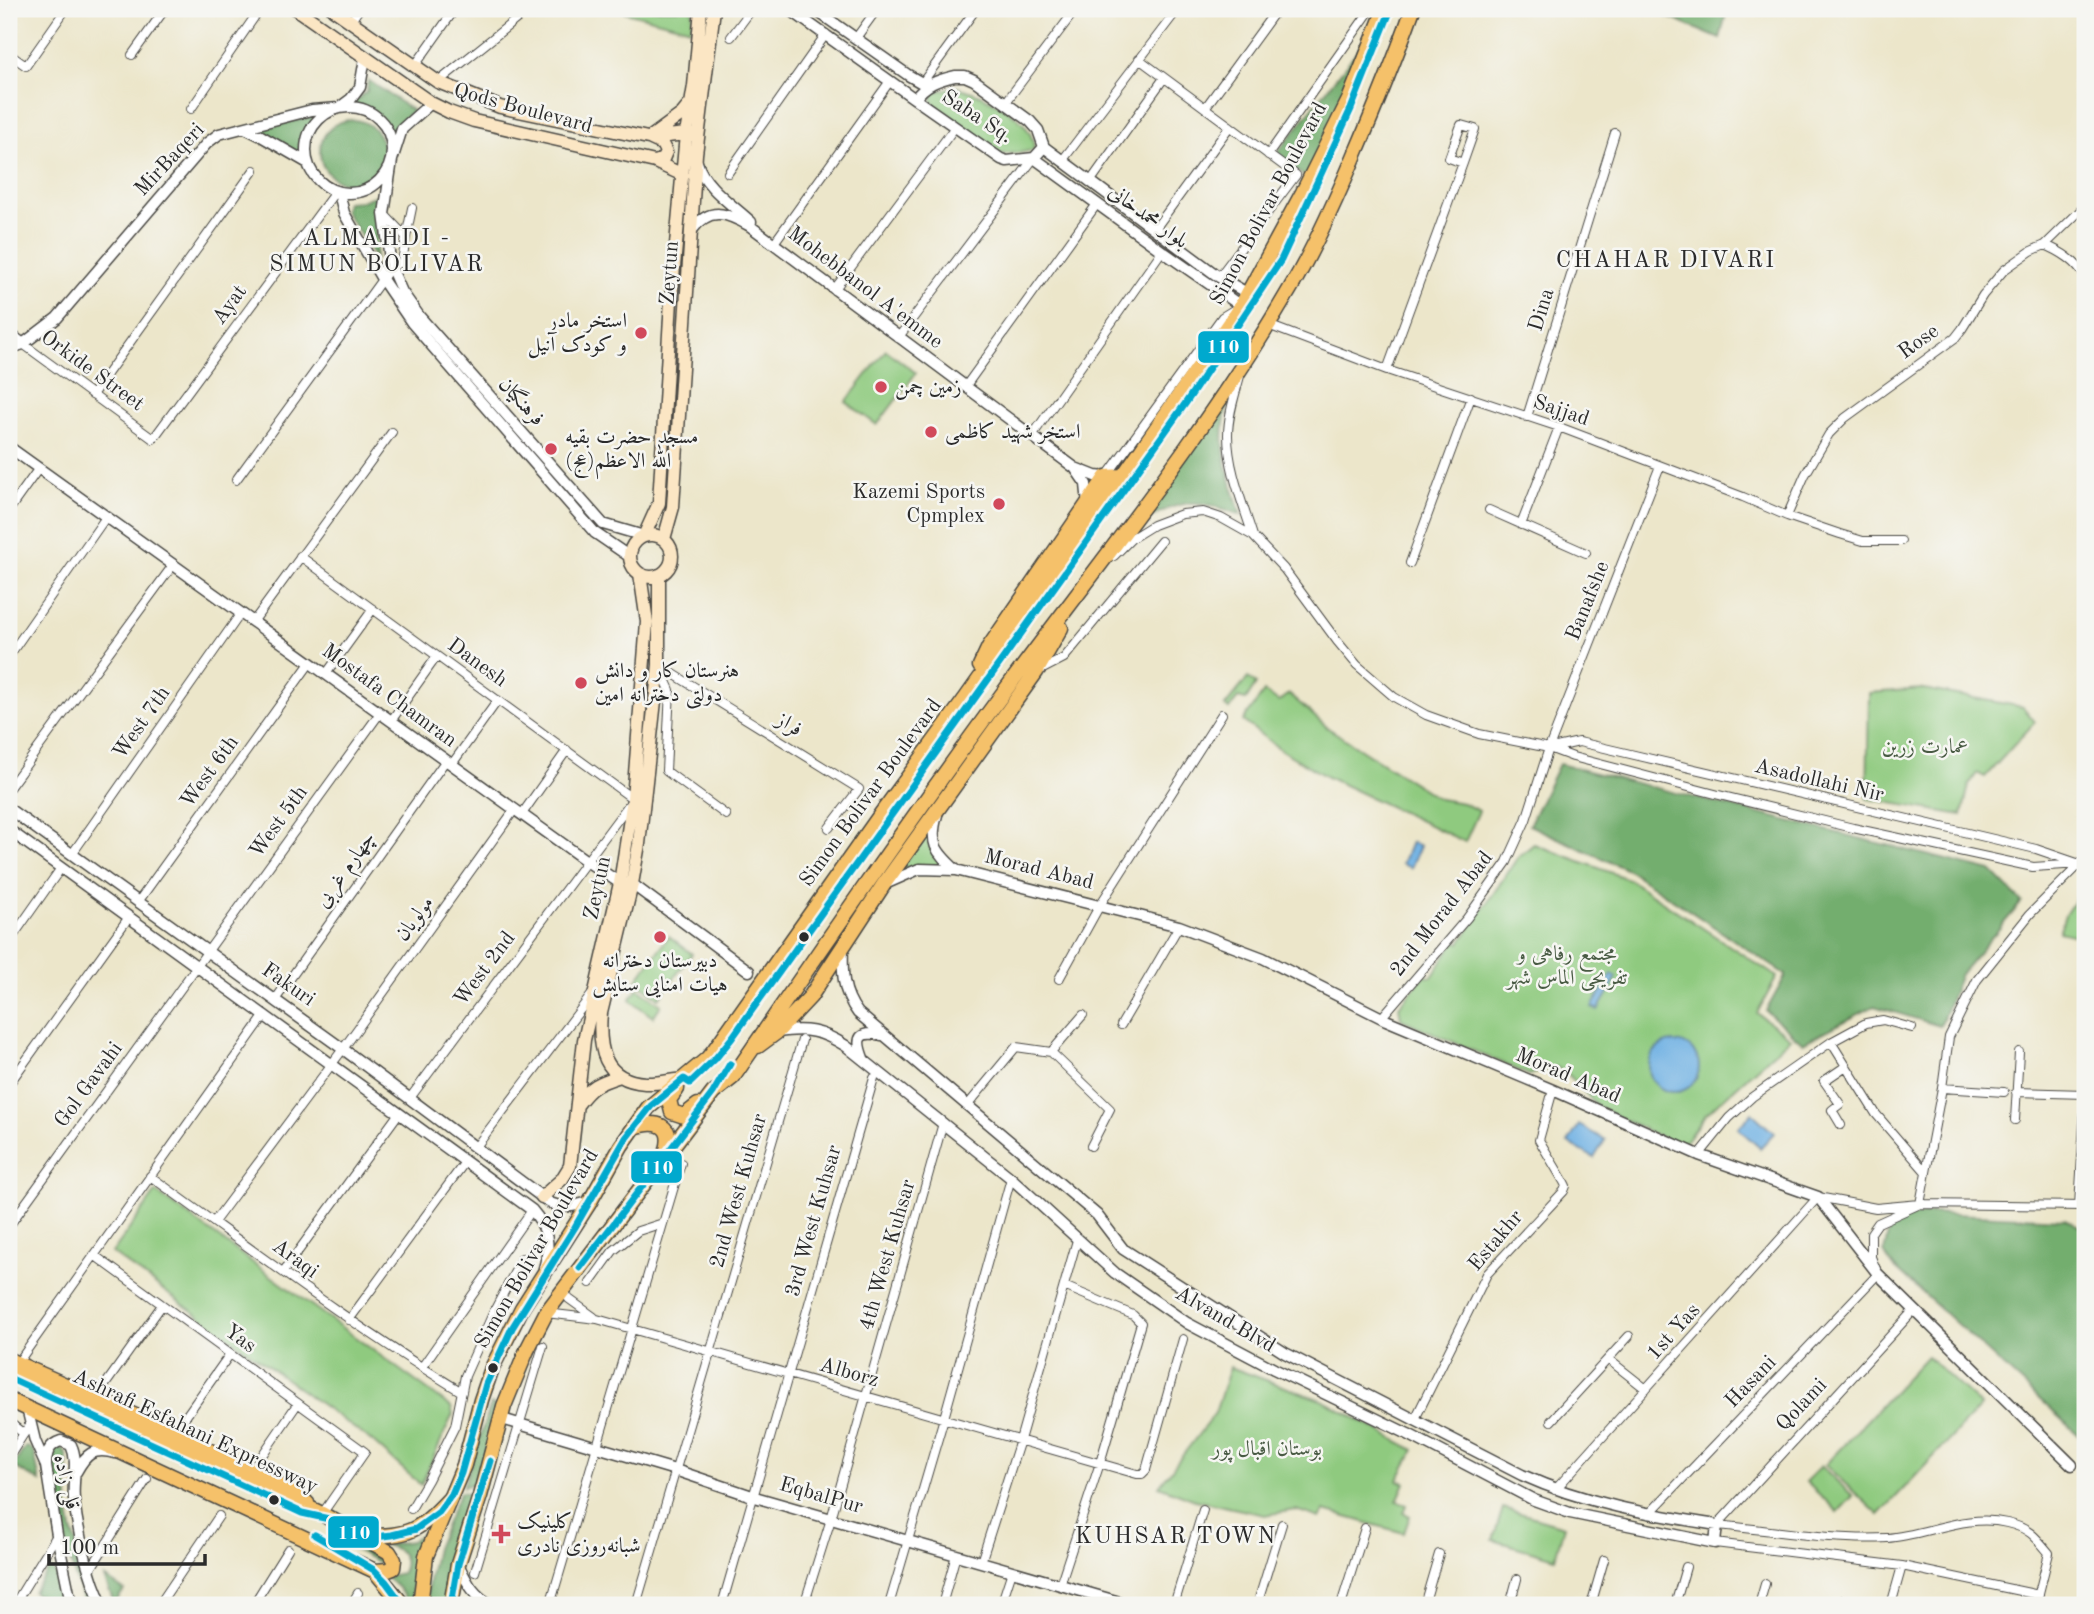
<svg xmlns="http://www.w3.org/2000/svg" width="2094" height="1614" font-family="'Old Standard TT',Amiri,serif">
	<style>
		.green { fill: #8fca7f; stroke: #5d7a55; stroke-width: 2 }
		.forest { fill: #73ae6e; stroke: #4f6c4c; stroke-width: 2 }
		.water { fill: #6eb0e3; stroke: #4c6e87; stroke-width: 2 }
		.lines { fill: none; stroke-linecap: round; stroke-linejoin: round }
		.minor-casing { stroke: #484743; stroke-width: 10 }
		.tertiary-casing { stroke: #484743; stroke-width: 13 }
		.secondary-casing { stroke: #484743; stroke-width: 15 }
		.primary-casing { stroke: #484743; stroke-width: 17 }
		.trunk-casing { stroke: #484743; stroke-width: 17 }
		.minor { stroke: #fff; stroke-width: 8 }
		.tertiary { stroke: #fff; stroke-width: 10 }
		.secondary { stroke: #fbe6c4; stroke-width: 12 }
		.primary { stroke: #f5c16b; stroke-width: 14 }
		.trunk { stroke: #f5c16b; stroke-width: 14 }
		.bus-1-casing { stroke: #f6f6f2; stroke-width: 12 }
		.bus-1 { stroke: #00a9ce; stroke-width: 7 }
		.poi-dot { fill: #d1495b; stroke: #f6f6f2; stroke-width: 2.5 }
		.bus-dot { fill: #2b2b2b; stroke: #f6f6f2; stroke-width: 2.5 }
		.labels { text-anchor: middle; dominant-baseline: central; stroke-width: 5; stroke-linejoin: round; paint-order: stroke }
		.street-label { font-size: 21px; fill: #2b2b2b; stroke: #f6f6f2 }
		.poi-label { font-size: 21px; fill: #2b2b2b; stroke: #f6f6f2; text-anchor: start }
		.park-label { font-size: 21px; fill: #495b44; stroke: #f6f6f2 }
		.neighbourhood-label { font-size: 23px; letter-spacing: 2px; fill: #2b2b2b; stroke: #f6f6f2 }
		.line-badge { stroke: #f6f6f2; stroke-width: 2.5 }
		.badge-label { font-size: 19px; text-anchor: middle; font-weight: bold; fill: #fff }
	</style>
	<rect width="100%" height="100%" fill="#f6f6f2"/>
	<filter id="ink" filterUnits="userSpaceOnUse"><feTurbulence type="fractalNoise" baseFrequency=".0143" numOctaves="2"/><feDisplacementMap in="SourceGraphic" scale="14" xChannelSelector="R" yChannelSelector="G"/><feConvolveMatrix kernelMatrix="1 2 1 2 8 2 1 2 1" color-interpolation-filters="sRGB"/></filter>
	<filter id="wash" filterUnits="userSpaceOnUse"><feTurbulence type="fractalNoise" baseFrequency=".00686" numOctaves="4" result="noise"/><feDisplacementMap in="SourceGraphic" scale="28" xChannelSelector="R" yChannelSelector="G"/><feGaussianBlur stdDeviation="1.57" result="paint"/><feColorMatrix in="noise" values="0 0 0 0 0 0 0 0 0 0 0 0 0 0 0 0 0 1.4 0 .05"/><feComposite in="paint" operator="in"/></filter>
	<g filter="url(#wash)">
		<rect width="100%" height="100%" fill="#ece6ca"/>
		<path class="green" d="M614,9H693L691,29Z
			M957,87C983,94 1035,118 1034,150L1018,153L1001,154L935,105L932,101L933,92Z
			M886,350L916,373L877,425L846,402Z
			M1248,678L1256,684L1246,700L1238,698L1229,709L1225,706Z
			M1923,689L2023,707L2035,722L1985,777L1977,773L1969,785L1962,815L1867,799L1869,693Z
			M1264,692L1279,702L1289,694L1328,728L1439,799L1463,803L1479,811L1465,842L1327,777L1281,750L1243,721Z
			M928,828C927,844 932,853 942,865L899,872Z
			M1534,844L1628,879L1777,977L1757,1013L1790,1038L1705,1115L1681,1147L1598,1107L1567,1073L1556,1067L1529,1075L1401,1019L1399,1006L1424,976L1432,977L1455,941L1460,943L1518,857Z
			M2085,884V938L2059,932L2065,915Z
			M669,936L692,954L659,998L636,981Z
			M638,988L661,1005L653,1017L630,1000Z
			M156,1192L451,1407L453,1414L421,1485L373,1442L112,1253Z
			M1927,1356L1981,1406L1879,1515L1825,1465Z
			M1230,1367L1324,1401L1414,1450L1398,1480L1405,1483L1397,1501L1407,1505L1404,1513L1410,1516L1404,1533L1324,1511L1320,1518L1296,1510L1265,1515L1195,1500L1159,1486L1215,1413Z
			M1821,1466L1853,1496L1838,1512L1806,1482Z
			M1503,1508L1564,1526L1555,1558L1493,1540Z"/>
		<path class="forest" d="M1649,9H1727L1720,39Z
			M1367,38L1323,143L1307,178L1275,156Z
			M368,80L413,111L397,124L390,139C383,117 374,108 351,105L367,91Z
			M318,115C304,131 299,137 300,159L259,129Z
			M320 152a32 32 0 1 1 64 0a32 32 0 1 1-64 0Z
			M377,195L376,259L344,210L347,202L361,201Z
			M1232,392C1214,435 1227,472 1241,515C1229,511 1217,506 1205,504C1179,499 1154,515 1133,528Z
			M1559,764L1991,871L2022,902L1960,974L1940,1026L1874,1006L1803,1043L1766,1011L1786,975L1630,871L1529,825Z
			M1932,1213L2065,1219L2085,1229V1433L2081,1437L1890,1263L1884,1252L1890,1225L1906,1217Z
			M491,1404L498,1407L474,1492L472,1484L463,1487Z
			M26,1446L34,1451L40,1482L13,1466Z
			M59,1447L64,1450L67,1457L68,1507L72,1530L96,1605H85L68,1555L51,1455L55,1449Z
			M460,1492L467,1493L473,1497L452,1563L445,1605H426L429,1581L436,1548Z
			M431,1527L418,1555L413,1576L411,1605H410L398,1588L382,1573L388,1576L402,1573C409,1557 401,1549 385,1545L411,1541Z
			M342,1537L384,1557L387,1561L386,1563L382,1564L340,1542Z
			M49,1568L55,1572L63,1605H53L33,1592Z
			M104,1577L124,1590L115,1603L119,1605H115Z"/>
		<path class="water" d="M1411,842L1420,846L1411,868L1402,864Z
			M1612,974L1617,977L1598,1010L1592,1007Z
			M1649 1067a25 25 0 1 1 50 0a25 25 0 1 1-50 0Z
			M1752,1113L1774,1133L1760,1148L1738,1128Z
			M1579,1125L1605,1140L1594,1158L1568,1143Z"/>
	</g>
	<g filter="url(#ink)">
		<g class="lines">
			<g class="minor-casing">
				<path id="minor" d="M351,21L359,9
					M731,37L752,9
					M856,38L877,9
					M9,54L26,66L66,9
					M132,55L165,9
					M1139,59L1296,175L1219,277
					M414,67L455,9
					M438,82L529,9
					M922,83L976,9
					M1006,102L1076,9
					M1205,108L1277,9
					M191,109L260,9
					M1268,155L1371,9
					M1062,161L1178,9
					M728,173L826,34
					M1090,182L1164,78
					M1155,229L1230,126
					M406,237L412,208
					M774,243L890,81
					M2045,245C2060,251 2078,262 2085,277
					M834,290L955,127
					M1268,325L1387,370L1559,427L1743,497L1787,516L1840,534L1863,541H1901
					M898,338L1034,158
					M23,344L153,439L335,192
					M1387,370L1463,163L1475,129L1461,125L1449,158L1463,163
					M1240,376C1235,395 1228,415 1228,435C1228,469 1243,504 1253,536
					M965,387L1097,204
					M92,395L254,170
					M1527,417L1615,133
					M1032,436L1162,251
					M1106,477L1222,317L1235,309
					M236,480L391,267L402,262L406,237L384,214
					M9,510L39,468
					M1489,510L1586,553
					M1787,516L1805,475L1829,434L1845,418L1955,338L1962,329L1983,295L2004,270L2031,251L2045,245L2085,206
					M1521,525L1559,427
					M300,556L633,799L410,1098
					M1114,556L1132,538L1153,525L1182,514L1203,512L1221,518L1253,536L1284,569L1337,641L1357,665L1394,697L1426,715L1479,734L1549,748L1573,757L1719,795L1853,828L2033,867L2080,864
					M1410,563L1471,397
					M253,622L392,432
					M9,656L106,517
					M659,665L859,789L829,828
					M660,668L670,690L666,771L726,815
					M1039,671L1064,658L1161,541
					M326,674L373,609
					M391,721L437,656
					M1552,748L1579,742L2036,849L2077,863
					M452,764L498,700
					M9,788L173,565
					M522,814L567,750
					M72,854L241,613
					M138,902L310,663
					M9,942L61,868
					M1059,979L1100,905L1222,714
					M275,1000L446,760
					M1382,1017L1467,918L1507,862L1526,820L1549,748L1660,466
					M1121,1025L1179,926
					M1831,1042L1876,1114L1925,1171
					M1051,1052L1110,1109L1091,1146
					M9,1084L129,917
					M1942,1088L2004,1092
					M2016,1092L2085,1094
					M967,1106L1016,1047L1051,1052L1083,1015
					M2015,1120L2019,1052
					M1841,1125L1832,1110L1840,1104L1824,1081L1846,1066
					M475,1148L593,993
					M1699,1155L1729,1118L1752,1097L1831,1042L1866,1023L1883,1020L1912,1028
					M150,1176C253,1250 354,1327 462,1392
					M2079,1206L2085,1105
					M214,1222L343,1049L515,809
					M9,1226L380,713
					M94,1255L365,1452L322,1514
					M283,1272L399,1113
					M590,1283L613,1251L638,1231L663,1223
					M563,1290L569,1299L594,1317
					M546,1313L597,1319L1137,1474H1142L1146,1470L1183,1339
					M349,1320L465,1162
					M1608,1359L1646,1389
					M17,1364L265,1015
					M422,1367L532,1210
					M95,1399L162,1305
					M1415,1419L1487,1274L1564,1191L1566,1186L1564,1182L1539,1140L1553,1090
					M1551,1421L1629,1336
					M9,1422L24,1434
					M174,1433L230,1354
					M9,1457L30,1424
					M252,1470L298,1403
					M1555,1490L1818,1197L1876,1208L1920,1204L1942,1088L1949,1037L1977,980L2030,914L2080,864
					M411,1509L428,1480L455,1426L465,1376L494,1311L522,1258
					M1649,1514L1878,1274L1871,1257V1233L1878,1223L1920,1204L2085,1206
					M1717,1525C1771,1530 1833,1541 1887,1538C1927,1535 1967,1513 2007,1523C2029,1528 2035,1536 2049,1553L2036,1605
					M1717,1525L1914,1310
					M1715,1543L1902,1566L2039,1595
					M981,1562L1020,1440L1077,1240
					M90,1570L147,1479
					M475,1572L543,1346
					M1060,1585L1100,1463L1141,1323L1133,1315L1064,1286
					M14,1605L57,1535
					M159,1605L219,1516
					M253,1605L288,1549
					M351,1605L358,1593
					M550,1605L681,1163
					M636,1605L802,1040
					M722,1605L874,1078
					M804,1605L831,1519L943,1123
					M889,1605L944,1418L1011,1178
					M942,1605L956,1555
					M1001,1605L1012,1571
					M1174,1605L1203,1510
					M1257,1605L1282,1524
					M1341,1605L1365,1528
					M1424,1605L1439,1554
					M1510,1605L1517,1579
					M1591,1605L1604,1560
					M1675,1605L1686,1567
					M1759,1605L1765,1584
					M1841,1605L1843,1600
					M1891,1605L1902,1566"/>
			</g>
			<g class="tertiary-casing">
				<path id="tertiary" d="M789,9L915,99
					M814,9L908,75L927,86
					M955,76H965L974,80L1030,121L1038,130L1044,147L1034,158L1007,161L1001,159L915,99C925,84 938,80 955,76Z
					M431,103L402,129L392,160L384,214L391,267L402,292L419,316L603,524L644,536
					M306 150a43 43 0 1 1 86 0a43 43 0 1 1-86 0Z
					M245,128L261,136L308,163
					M1044,147L1219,277L1247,293
					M1034,158L1162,251L1241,306
					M697,162C704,187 733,205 751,222
					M339,193L344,213L382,279L412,323L595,533L630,557
					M692,230C710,206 727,213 750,226L1075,468L1086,484L1088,504
					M9,333L23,344
					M9,349L23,344L57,318L207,143L219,134L312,110L339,108L351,99L360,87L365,58
					M9,447L588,862L620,883L632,884L749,971
					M1075,468L1095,476L1106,477
					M9,809L343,1049L550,1203C564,1209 575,1206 589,1202
					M937,815C929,843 935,851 956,870
					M9,830L532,1210C548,1228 551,1246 544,1268
					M885,884L919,869L956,870L1179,926L1263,958L1386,1020L1553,1090L1699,1155L1818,1197L1878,1274L2072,1465
					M777,1032C806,1028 821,1030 846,1046L1011,1178L1115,1273L1187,1323L1274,1369L1408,1434L1534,1500L1570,1513L1715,1543L1717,1525C1648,1514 1586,1504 1522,1475L1285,1353L1123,1249L1097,1215L858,1013C842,992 842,972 843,947
					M863,1058C855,1037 859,1031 882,1035
					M27,1408L35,1441L46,1466L57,1535L69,1593L74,1605
					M502,1419L675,1470L755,1497L1130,1605
					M46,1466C46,1454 48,1445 61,1441L71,1445C79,1462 72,1481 74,1499C78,1534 88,1573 102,1605
					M76,1472C86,1454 93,1447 115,1453
					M458,1564C467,1582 473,1596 492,1605"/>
			</g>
			<g class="secondary-casing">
				<path id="secondary" d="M296,9L431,103L449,112L474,121L655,162L683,175
					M333,9L438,82L500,107L648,138L686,134L693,135
					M652,136L682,114L691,103
					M651,139L662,144L666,152L663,159L655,162
					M630 556a21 21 0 1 1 42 0a21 21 0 1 1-42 0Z
					M644,536L659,503L671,300L686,134L694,86L701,9
					M664,539L673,507L696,154L714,9
					M659,575V665L639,844L632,884L601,1013C598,1048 603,1080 645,1083C657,1084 671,1080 684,1079
					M578,1104C591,1086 598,1083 620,1076
					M542,1197L562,1179L570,1166L584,1040L620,883L633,799L647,622L640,574"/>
			</g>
			<g class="primary-casing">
				<path id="primary" d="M980,666L989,647L1106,477L1123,476
					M758,1046L777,1032L810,997L884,884L1036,672L1061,628
					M677,1089L669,1100L672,1112L684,1116L698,1105
					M635,1127C656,1120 674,1124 667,1150
					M9,1360L174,1433L291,1491L307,1503
					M420,1605L426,1556L464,1465L481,1400L492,1368L522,1308L588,1205L621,1146L648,1108L707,1059L715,1049L881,814L966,698L1123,476L1241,306L1303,192L1349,100L1385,9
					M451,1605L458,1564L480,1496L504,1406L527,1350L546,1313L713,1093L733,1077C821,949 909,821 1001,696C1100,562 1206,433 1290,289C1315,247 1335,202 1354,157C1375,108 1395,59 1413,9"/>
			</g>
			<g class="trunk-casing">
				<path id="trunk" d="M9,1370L251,1480L322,1514L389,1552L394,1560L393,1568L388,1570L375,1571
					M9,1400L375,1571L403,1605
					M363,1536C410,1536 418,1532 450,1498"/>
			</g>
			<use href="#minor" class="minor"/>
			<use href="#tertiary" class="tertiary"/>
			<use href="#secondary" class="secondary"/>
			<use href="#primary" class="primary"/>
			<use href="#trunk" class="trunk"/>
			<g class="bus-1-casing">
				<path id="bus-1" d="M580,1268L713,1093L730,1064
					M9,1378L302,1513L329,1519L357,1534L375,1537L392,1535L416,1529L439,1512L452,1494L461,1473L486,1384L512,1328L575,1227L626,1138L651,1106L684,1079L690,1083L715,1059L732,1038L1185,404L1281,260L1351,109L1391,9
					M315,1535L374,1570L386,1582L403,1605
					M451,1605L458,1564L490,1461"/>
			</g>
			<use href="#bus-1" class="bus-1"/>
		</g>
	</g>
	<g class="poi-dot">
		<circle cx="641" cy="333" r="7"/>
		<circle cx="881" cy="387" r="7"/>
		<circle cx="931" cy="432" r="7"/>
		<circle cx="551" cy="449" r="7"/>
		<circle cx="999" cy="504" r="7"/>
		<circle cx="581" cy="683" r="7"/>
		<circle cx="660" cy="937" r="7"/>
		<path d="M497.5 1523.5h7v7h7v7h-7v7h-7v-7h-7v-7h7z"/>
	</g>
	<g class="bus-dot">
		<circle cx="804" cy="937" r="6"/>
		<circle cx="493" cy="1368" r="6"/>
		<circle cx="274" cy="1500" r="6"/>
	</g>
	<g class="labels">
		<g class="street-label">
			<text transform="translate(523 109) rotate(15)">Qods Boulevard</text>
			<text transform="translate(977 117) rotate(33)">Saba Sq.</text>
			<text transform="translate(170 160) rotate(-47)">MirBaqeri</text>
			<text transform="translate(1269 204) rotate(-62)">Simon Bolivar Boulevard</text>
			<text transform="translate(1148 217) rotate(36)">بلوار محمدخانی</text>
			<text transform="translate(670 273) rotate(-86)">Zeytun</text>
			<text transform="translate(865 288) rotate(37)">Mohebbanol A'emme</text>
			<text transform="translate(230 305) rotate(-54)">Ayat</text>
			<text transform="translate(1542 310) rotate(-73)">Dina</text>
			<text transform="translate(1919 342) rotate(-36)">Rose</text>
			<text transform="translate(92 371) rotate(36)">Orkide Street</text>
			<text transform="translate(521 402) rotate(48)">فرهنگیان</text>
			<text transform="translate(1561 411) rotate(19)">Sajjad</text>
			<text transform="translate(1588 601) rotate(-68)">Banafshe</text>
			<text transform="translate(477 663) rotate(36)">Danesh</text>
			<text transform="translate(389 696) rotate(36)">Mostafa Chamran</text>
			<text transform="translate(142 723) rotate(-55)">West 7th</text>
			<text transform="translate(789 725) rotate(32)">فراز</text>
			<text transform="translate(210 772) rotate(-54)">West 6th</text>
			<text transform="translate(1819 781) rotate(13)">Asadollahi Nir</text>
			<text transform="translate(871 793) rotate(-54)">Simon Bolivar Boulevard</text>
			<text transform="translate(279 822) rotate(-54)">West 5th</text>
			<text transform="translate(346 870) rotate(-55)">چهارم غربی</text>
			<text transform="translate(1039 870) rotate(14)">Morad Abad</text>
			<text transform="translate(598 888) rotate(-78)">Zeytun</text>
			<text transform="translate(1442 914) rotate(-52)">2nd Morad Abad</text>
			<text transform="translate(415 919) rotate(-54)">مولویان</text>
			<text transform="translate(485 969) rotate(-53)">West 2nd</text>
			<text transform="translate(288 985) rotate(35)">Fakuri</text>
			<text transform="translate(1568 1076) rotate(23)">Morad Abad</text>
			<text transform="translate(89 1085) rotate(-54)">Gol Gavahi</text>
			<text transform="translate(739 1191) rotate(-74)">2nd West Kuhsar</text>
			<text transform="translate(814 1221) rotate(-74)">3rd West Kuhsar</text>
			<text transform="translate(1496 1241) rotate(-50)">Estakhr</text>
			<text transform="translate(537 1249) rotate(-60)">Simon Bolivar Boulevard</text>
			<text transform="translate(888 1255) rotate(-74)">4th West Kuhsar</text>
			<text transform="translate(295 1259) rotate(36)">Araqi</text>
			<text transform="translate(1225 1320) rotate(30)">Alvand Blvd</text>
			<text transform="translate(1674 1332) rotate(-48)">1st Yas</text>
			<text transform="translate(240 1339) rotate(36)">Yas</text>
			<text transform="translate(849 1373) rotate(16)">Alborz</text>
			<text transform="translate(1751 1382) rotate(-46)">Hasani</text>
			<text transform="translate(1802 1405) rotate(-47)">Qolami</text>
			<text transform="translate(195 1432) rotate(25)">Ashrafi Esfahani Expressway</text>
			<text transform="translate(66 1482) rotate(77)">قلی زاده</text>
			<text transform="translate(821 1496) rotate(16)">EqbalPur</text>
		</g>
		<g class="poi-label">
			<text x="627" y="321" text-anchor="end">استخر مادر<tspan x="627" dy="24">و کودک آنیل</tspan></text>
			<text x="895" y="387">زمین چمن</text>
			<text x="945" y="432">استخر شهید کاظمی</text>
			<text x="565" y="437">مسجد حضرت بقیه<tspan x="565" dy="24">الله الاعظم(عج)</tspan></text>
			<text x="985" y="492" text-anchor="end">Kazemi Sports<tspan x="985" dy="24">Cpmplex</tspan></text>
			<text x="595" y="671">هنرستان کار و دانش<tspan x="595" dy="24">دولتی دخترانه امین</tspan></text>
			<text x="660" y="961" text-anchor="middle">دبیرستان دخترانه<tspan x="660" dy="24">هیات امنایی ستایش</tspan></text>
			<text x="517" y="1522">کلینیک<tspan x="517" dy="24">شبانه‌روزی نادری</tspan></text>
		</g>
		<g class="park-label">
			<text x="1925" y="747">عمارت زرین</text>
			<text x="1567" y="954">مجتمع رفاهی و<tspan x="1567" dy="24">تفریحی الماس شهر</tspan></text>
			<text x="1267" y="1449">بوستان اقبال پور</text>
		</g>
		<g class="neighbourhood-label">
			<text x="377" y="238">ALMAHDI -<tspan x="377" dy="26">SIMUN BOLIVAR</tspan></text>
			<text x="1666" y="260">CHAHAR DIVARI</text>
			<text x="1176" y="1536">KUHSAR TOWN</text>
		</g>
	</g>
	<g class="line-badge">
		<rect x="1197" y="330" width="53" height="34" rx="7" fill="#00a9ce"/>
		<rect x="630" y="1150" width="53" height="34" rx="7" fill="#00a9ce"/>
		<rect x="327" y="1515" width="53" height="34" rx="7" fill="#00a9ce"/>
	</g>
	<g class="badge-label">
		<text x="1223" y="353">110</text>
		<text x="657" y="1174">110</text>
		<text x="354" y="1539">110</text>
	</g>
	<rect width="2094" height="1614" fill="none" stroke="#f6f6f2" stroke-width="35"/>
	<path d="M49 1554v10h156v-10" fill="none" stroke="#2b2b2b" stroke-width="3.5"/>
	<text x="60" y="1554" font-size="21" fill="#2b2b2b" stroke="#f6f6f2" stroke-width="5" paint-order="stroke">100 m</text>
</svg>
